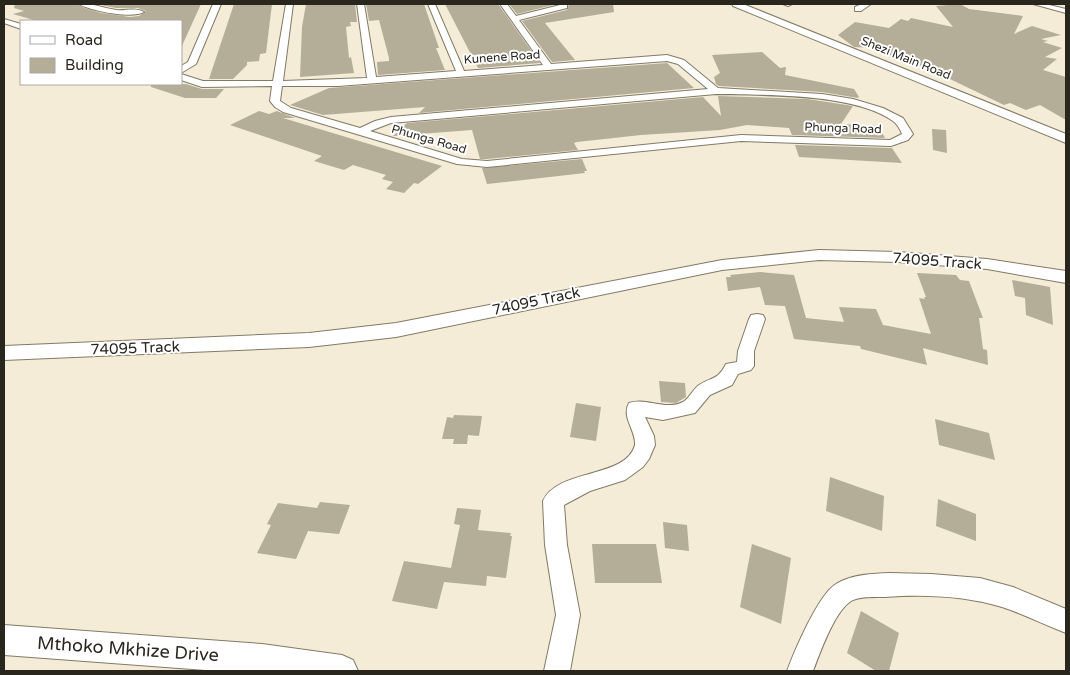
<svg xmlns="http://www.w3.org/2000/svg" width="1070" height="675" font-family="'Varela Round',sans-serif">
	<style>
		.building { fill: #b4ad98 }
		.lines { fill: none; stroke-linecap: round; stroke-linejoin: round }
		.minor-casing { stroke: #817a67; stroke-width: 2 }
		.tertiary-casing { stroke: #817a67; stroke-width: 2 }
		.minor { fill: #fff; fill-rule: evenodd }
		.tertiary { fill: #fff; fill-rule: evenodd }
		.labels { text-anchor: middle; dominant-baseline: central; stroke-width: 4; stroke-linejoin: round; paint-order: stroke }
		.far-street-label { font-size: 12px; fill: #29261e; stroke: #fff }
		.street-label { font-size: 15px; fill: #29261e; stroke: #fff }
		.near-street-label { font-size: 18px; fill: #29261e; stroke: #fff }
	</style>
	<rect width="100%" height="100%" fill="#f4ecd6"/>
	<path class="building" d="M15,4H77L84,8L101,13L130,17L139,16L146,11L138,8H116L96,4H201L181,48V21H37L13,14L24,11L14,8Z
		M234,4H272L266,53L260,54L259,61L247,62V65L233,79H209Z
		M306,4H355L357,22H350L351,26L346,27L349,58L351,57L354,73L300,77L302,27Z
		M366,4H424L439,48H436L445,70L378,75L377,62L389,61V58L379,20L369,21Z
		M445,4H498L540,63L478,68Z
		M509,4H557L517,14Z
		M569,4H613L614,12L545,23L575,60L552,62L522,21L567,10Z
		M960,4L969,9L1023,16L1014,34L1032,26L1061,35L1041,39L1048,41L1043,42L1062,48L1045,57L1057,59L1043,70L1066,77V120L1040,105L1026,110L1010,103L1004,105L927,68L892,56L874,48L854,47L838,35L855,22L889,28L901,19L908,21L911,18L953,27L936,6Z
		M762,52L780,68L786,67L785,75L854,89L859,97L858,98L822,92L719,86L716,84L714,77L720,73L712,55Z
		M667,63L694,88L419,113L425,107L323,115L290,105L329,88Z
		M151,84H186L202,89H224L216,98H185L151,87Z
		M718,96L808,99L853,106L841,124L878,126L885,138L792,135L789,128L747,125L720,130L641,135L577,142L574,143L578,150L487,159H480L472,130L393,136L407,123L703,97L721,116Z
		M259,111L269,114L277,111L295,118H283L442,166L418,184L414,183L404,193L386,189L393,182L382,179L386,175L353,165L344,170L314,161L322,156L230,125Z
		M932,129L946,130L947,153L933,150Z
		M795,145L892,148L902,163L799,157Z
		M582,159L587,171H584L585,173L487,184L482,168Z
		M760,272L794,275L806,318L844,322L839,307L876,309L883,325L931,334L919,298L925,299L924,297H926L917,273L956,275L960,280L969,281L983,318H979L983,349L987,350L988,365L923,348L927,365L861,349L860,346L794,339L785,306L765,305L760,287L728,291L726,277H731L730,275Z
		M1012,280L1050,287L1053,325L1026,315L1025,298L1015,296Z
		M659,381L685,383L686,397L676,403L661,402Z
		M576,403L601,407L596,441L570,437Z
		M454,415L482,416L479,436L468,435L467,444H453L454,439H442L447,417L453,418Z
		M935,419L989,433L995,460L939,445Z
		M830,477L884,496L882,531L826,511Z
		M938,499L976,514V541L936,526Z
		M320,502L350,505L339,534L308,531L296,559L257,553L271,525L267,524L278,503L317,508Z
		M457,508L481,510L478,530L511,533L510,536H512L506,578L487,576L486,586L444,582L437,609L392,601L404,561L451,568L460,525L454,524Z
		M663,522L687,525L689,551L665,548Z
		M592,544H656L662,583H595Z
		M752,544L791,558L781,624L740,607Z
		M861,611L899,633L889,671H876L847,653Z"/>
	<g class="lines">
		<g class="minor-casing">
			<path id="minor" d="M79,4C92,3 103,8 116,10C125,11 136,7 144,12C132,19 91,11 79,4Z
				M213,4H221L196,64L181,73V66L188,62Z
				M286,4H293L283,81L367,78L357,4H364L376,77L456,71L428,4H435L464,71L543,65L500,4H507L516,16L564,4H567V8L519,20L551,64L667,55L684,60L718,88L822,94L853,99L883,108L903,118L913,134L908,140L891,146L741,141L487,167L457,164L283,112L275,107L270,101L272,86L202,87L181,80V74L203,81H273ZM667,61L678,64L708,89L391,117L375,121L360,128L291,108L280,101L282,86H338ZM716,94C764,95 854,93 893,121C897,124 900,129 902,134L890,140L741,135L487,161L462,159L370,131L391,123Z
				M783,4H792L788,6Z
				M862,4H871L861,11H855V7Z
				M1033,4H1045L1066,9V13Z
				M4,19L21,24V29L4,23Z
				M757,314L763,315L765,319L754,351V366L751,370L738,374L732,385L710,395L695,413L663,420L645,417L654,436L655,445L649,459L643,467L625,480L590,491L564,505L567,545L580,615L570,671H544L556,615L545,545L543,501C558,468 626,479 635,445C636,430 621,417 629,403C646,397 665,411 683,402C689,399 693,389 699,385C713,376 717,381 726,364L737,362L738,351L749,319L751,315Z
				M889,573L931,574L980,578L1013,587L1066,609V633C1045,625 1024,614 1002,607C966,596 923,594 885,597C875,597 859,596 851,601C834,612 820,653 813,671H787C795,650 818,595 836,584C852,574 872,574 889,573Z"/>
		</g>
		<g class="tertiary-casing">
			<path id="tertiary" d="M732,4H743L1066,134V143L733,6Z
				M819,250L898,252L987,259L1066,271V283L987,269L898,262L819,260L722,270L396,337L309,347L4,360V346L309,333L396,323L722,260Z
				M4,625L262,644L342,655L353,660L358,671H219L4,655Z"/>
		</g>
		<use href="#minor" class="minor"/>
		<use href="#tertiary" class="tertiary"/>
	</g>
	<g class="labels">
		<g class="far-street-label">
			<text transform="translate(502 57) rotate(-4)">Kunene Road</text>
			<text transform="translate(906 58) rotate(22)">Shezi Main Road</text>
			<text transform="translate(843 128) rotate(2)">Phunga Road</text>
			<text transform="translate(429 139) rotate(16)">Phunga Road</text>
		</g>
		<g class="street-label">
			<text transform="translate(937 261) rotate(4)">74095 Track</text>
			<text transform="translate(536 301) rotate(-12)">74095 Track</text>
			<text transform="translate(135 348) rotate(-2)">74095 Track</text>
		</g>
		<g class="near-street-label">
			<text transform="translate(128 649) rotate(4)">Mthoko Mkhize Drive</text>
		</g>
	</g>
	<rect width="1070" height="675" fill="none" stroke="#29261e" stroke-width="10"/>
	<rect x="20" y="20" width="162" height="65" fill="#ffffff" stroke="#a9a8a5"/>
	<rect x="30" y="36" width="25" height="8" fill="#ffffff" stroke="#a9a8a5"/>
	<text x="65" y="45" font-size="15" fill="#29261e">Road</text>
	<rect x="30" y="58" width="25" height="15" fill="#b4ad98" stroke="#a9a8a5"/>
	<text x="65" y="70" font-size="15" fill="#29261e">Building</text>
</svg>
